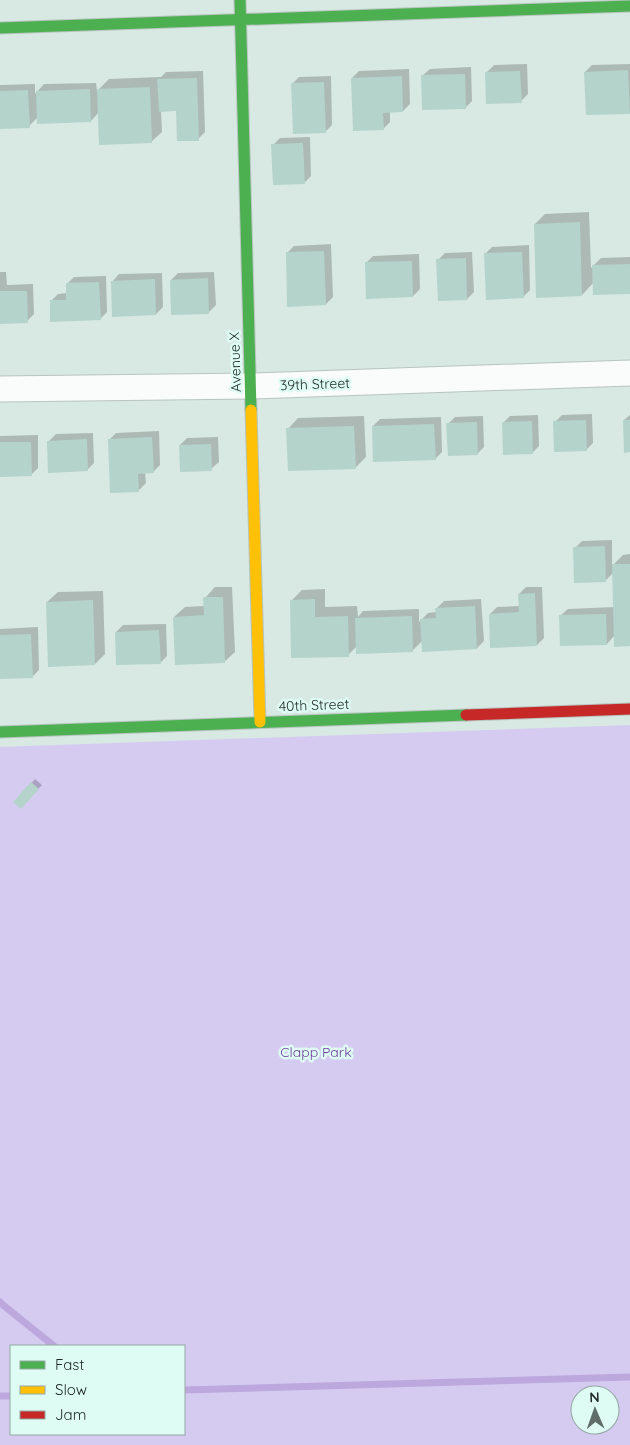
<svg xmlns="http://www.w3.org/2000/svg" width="630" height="1445" font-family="Quicksand,sans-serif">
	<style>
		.green { fill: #d5cbf0; fill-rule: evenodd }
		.shadow { fill: #0003 }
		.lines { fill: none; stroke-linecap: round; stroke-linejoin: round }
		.stream { stroke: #bca8dd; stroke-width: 7 }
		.building { fill: #b4d3cb }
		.street-casing { stroke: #b8c4c0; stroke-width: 27 }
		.fast-casing { stroke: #b8c4c0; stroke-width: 13 }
		.slow-casing { stroke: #b8c4c0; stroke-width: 13 }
		.jam-casing { stroke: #b8c4c0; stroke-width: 13 }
		.street { stroke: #f9fcfb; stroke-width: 25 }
		.fast { stroke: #4caf50; stroke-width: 11 }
		.slow { stroke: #ffc107; stroke-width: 11 }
		.jam { stroke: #c62828; stroke-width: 11 }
		.labels { text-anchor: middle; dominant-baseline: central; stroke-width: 5; stroke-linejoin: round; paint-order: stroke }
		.street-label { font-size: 14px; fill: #202b28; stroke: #dffcf4 }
		.park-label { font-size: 14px; fill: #6b3d99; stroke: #dffcf4 }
	</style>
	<rect width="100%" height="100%" fill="#d8e8e3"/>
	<path class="green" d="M630,725V1445H0V747ZM11,1346H184V1434H11ZM580,1395H610V1425H580Z"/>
	<path class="shadow" d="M527,64L528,94L521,101L487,72L494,65Z
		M630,64V111L629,112L585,72L592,65Z
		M471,67L472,101L465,108L422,76L430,69Z
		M409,69L410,104L403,111H390V122L383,129L352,78L359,71Z
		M203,71L205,132L198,139L177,110L161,111L162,132L151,142L99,112L91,121L38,117L29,126L0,127V85L35,84V94L44,84L96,83L97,91L109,79L161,77L166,72Z
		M331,76L332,125L325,132L292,84L299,77Z
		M310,137L311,176L304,183L273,145L280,138Z
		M589,212L591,268L601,258L630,257V293L594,282L582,295L535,224L545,214Z
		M331,244L333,297L326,304L287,253L294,246Z
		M529,245L530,290L523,297L485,254L492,247Z
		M472,252L474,292L467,299L438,260L445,253Z
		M419,254L420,289L413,296L366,263L373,256Z
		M0,272H6L7,285L33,284L34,314L27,321L0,322Z
		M214,272L216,305L209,312L171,280L178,273Z
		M162,273L163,307L156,314L112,282L119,274Z
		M106,276L107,312L100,319L51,301L58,294L67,293V284L74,277Z
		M592,414L593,443L586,450L555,422L562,415Z
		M538,415L539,446L532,453L503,423L510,416Z
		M630,415V451L624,420Z
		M364,416L366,457L355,468L288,429L298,418Z
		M483,416L484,447L477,454L448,424L455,417Z
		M441,417L442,452L435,459L373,426L380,419Z
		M159,431L160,465L153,472H145L146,483L139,490L109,440L116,433Z
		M93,433L94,463L87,470L49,441L56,434Z
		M38,435V468L31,475L0,476V436Z
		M218,437L219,462L211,469L180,445L187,438Z
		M612,540V566L623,555L630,554V645L615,635L607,644L560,616L568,609L614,607L613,573L605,581L575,548L582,541Z
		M215,587H232L235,652L224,662L174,617L185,607L205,606V598Z
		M526,587H542L544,638L537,645L490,614L497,607L519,606V594Z
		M325,589V607L357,606L358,617L363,611L419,609V622L428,613L437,612V608L444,601L481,599L484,641L477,648L422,641L413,650L357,646L348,655L291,601L302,590Z
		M103,591L105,654L95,664L47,602L58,592Z
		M166,624L167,656L160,663L116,632L123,625Z
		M38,627L39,670L32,677L0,678V629Z
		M35,779L42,785L21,807L15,802Z"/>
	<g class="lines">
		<path class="stream" d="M0,1302L3,1305L54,1346
			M184,1390L630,1377
			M0,1396H11"/>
	</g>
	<path class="building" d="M628,70L630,114L586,115L584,72Z
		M520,71L522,103L486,104L485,72Z
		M465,74L466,109L422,110L421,75Z
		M402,76L403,112L383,113L384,130L353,131L351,78Z
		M197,78L199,141H177L176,111L159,112L157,79Z
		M324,82L326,133L293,134L291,83Z
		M150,87L152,143L99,145L97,89Z
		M90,89L91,122L37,124L36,91Z
		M28,90L30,128L0,129V91Z
		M303,143L305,184L273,185L271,144Z
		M580,222L582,296L536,298L534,224Z
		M324,251L326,305L287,307L286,252Z
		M522,252L524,298L486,300L484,253Z
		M466,258L467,300L438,301L436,259Z
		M412,261L413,297L366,299L365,262Z
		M630,264V294L593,295L592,265Z
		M208,278L209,314L171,315L170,280Z
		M155,279L156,315L112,317L111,281Z
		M99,282L101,320L50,322V300H66V283Z
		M0,291H27L28,323L0,324Z
		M586,420L587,451L554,452L553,421Z
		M623,420H630V452L624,453Z
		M532,421L533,454L503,455L502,422Z
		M477,422L478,455L448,456L446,423Z
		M434,424L436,460L373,462L372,426Z
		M354,426L356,469L288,471L286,428Z
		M152,437L154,473L138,474L139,492L110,493L108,439Z
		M87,439L88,471L48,473L47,441Z
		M0,442H31L32,476L0,477Z
		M211,444L212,471L180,472L179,445Z
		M605,546L606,582L574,583L573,547Z
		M612,564H630V646L614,647Z
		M535,593L537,646L490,648L489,614L519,612L518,594Z
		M203,597H223L225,663L175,665L173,617L204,615Z
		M315,599V617L348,616L349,657L291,658L290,600Z
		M93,600L95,665L48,667L46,602Z
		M475,606L477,649L422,652L420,619L436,618L435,608Z
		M606,614L607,645L560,646L559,615Z
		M412,616L413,652L356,654L355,618Z
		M159,630L161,664L116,665L115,632Z
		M31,634L33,678L0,679V635Z
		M31,782L39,789L21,809L13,802Z"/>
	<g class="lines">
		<g class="street-casing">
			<path id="street" d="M0,389L251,386L630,373"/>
		</g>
		<g class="fast-casing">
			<path id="fast" d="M240,0L251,410
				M0,28L630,6
				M0,732L466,715"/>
		</g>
		<g class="slow-casing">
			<path id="slow" d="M251,410L260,722"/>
		</g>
		<g class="jam-casing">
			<path id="jam" d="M466,715L630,709"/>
		</g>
		<use href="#street" class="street"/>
		<use href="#fast" class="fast"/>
		<use href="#slow" class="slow"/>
		<use href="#jam" class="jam"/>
	</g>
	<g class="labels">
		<g class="street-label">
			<text transform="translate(235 362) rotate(-92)">Avenue X</text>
			<text transform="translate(315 384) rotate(-2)">39th Street</text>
			<text transform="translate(314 705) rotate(-2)">40th Street</text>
		</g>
		<g class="park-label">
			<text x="316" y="1052">Clapp Park</text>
		</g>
	</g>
	<rect x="10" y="1345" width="175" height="90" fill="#dffcf4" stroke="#93a8a2"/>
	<rect x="20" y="1361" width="25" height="8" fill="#4caf50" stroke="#93a8a2"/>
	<text x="55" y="1370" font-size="15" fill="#202b28">Fast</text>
	<rect x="20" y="1386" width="25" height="8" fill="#ffc107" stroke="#93a8a2"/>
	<text x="55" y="1395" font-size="15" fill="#202b28">Slow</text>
	<rect x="20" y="1411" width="25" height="8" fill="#c62828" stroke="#93a8a2"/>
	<text x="55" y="1420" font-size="15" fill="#202b28">Jam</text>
	<g transform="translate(595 1410) rotate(358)"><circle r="24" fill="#dffcf4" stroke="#93a8a2"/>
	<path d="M0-4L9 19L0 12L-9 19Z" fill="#606d69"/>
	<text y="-8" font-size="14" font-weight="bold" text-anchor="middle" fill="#202b28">N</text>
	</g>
</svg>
